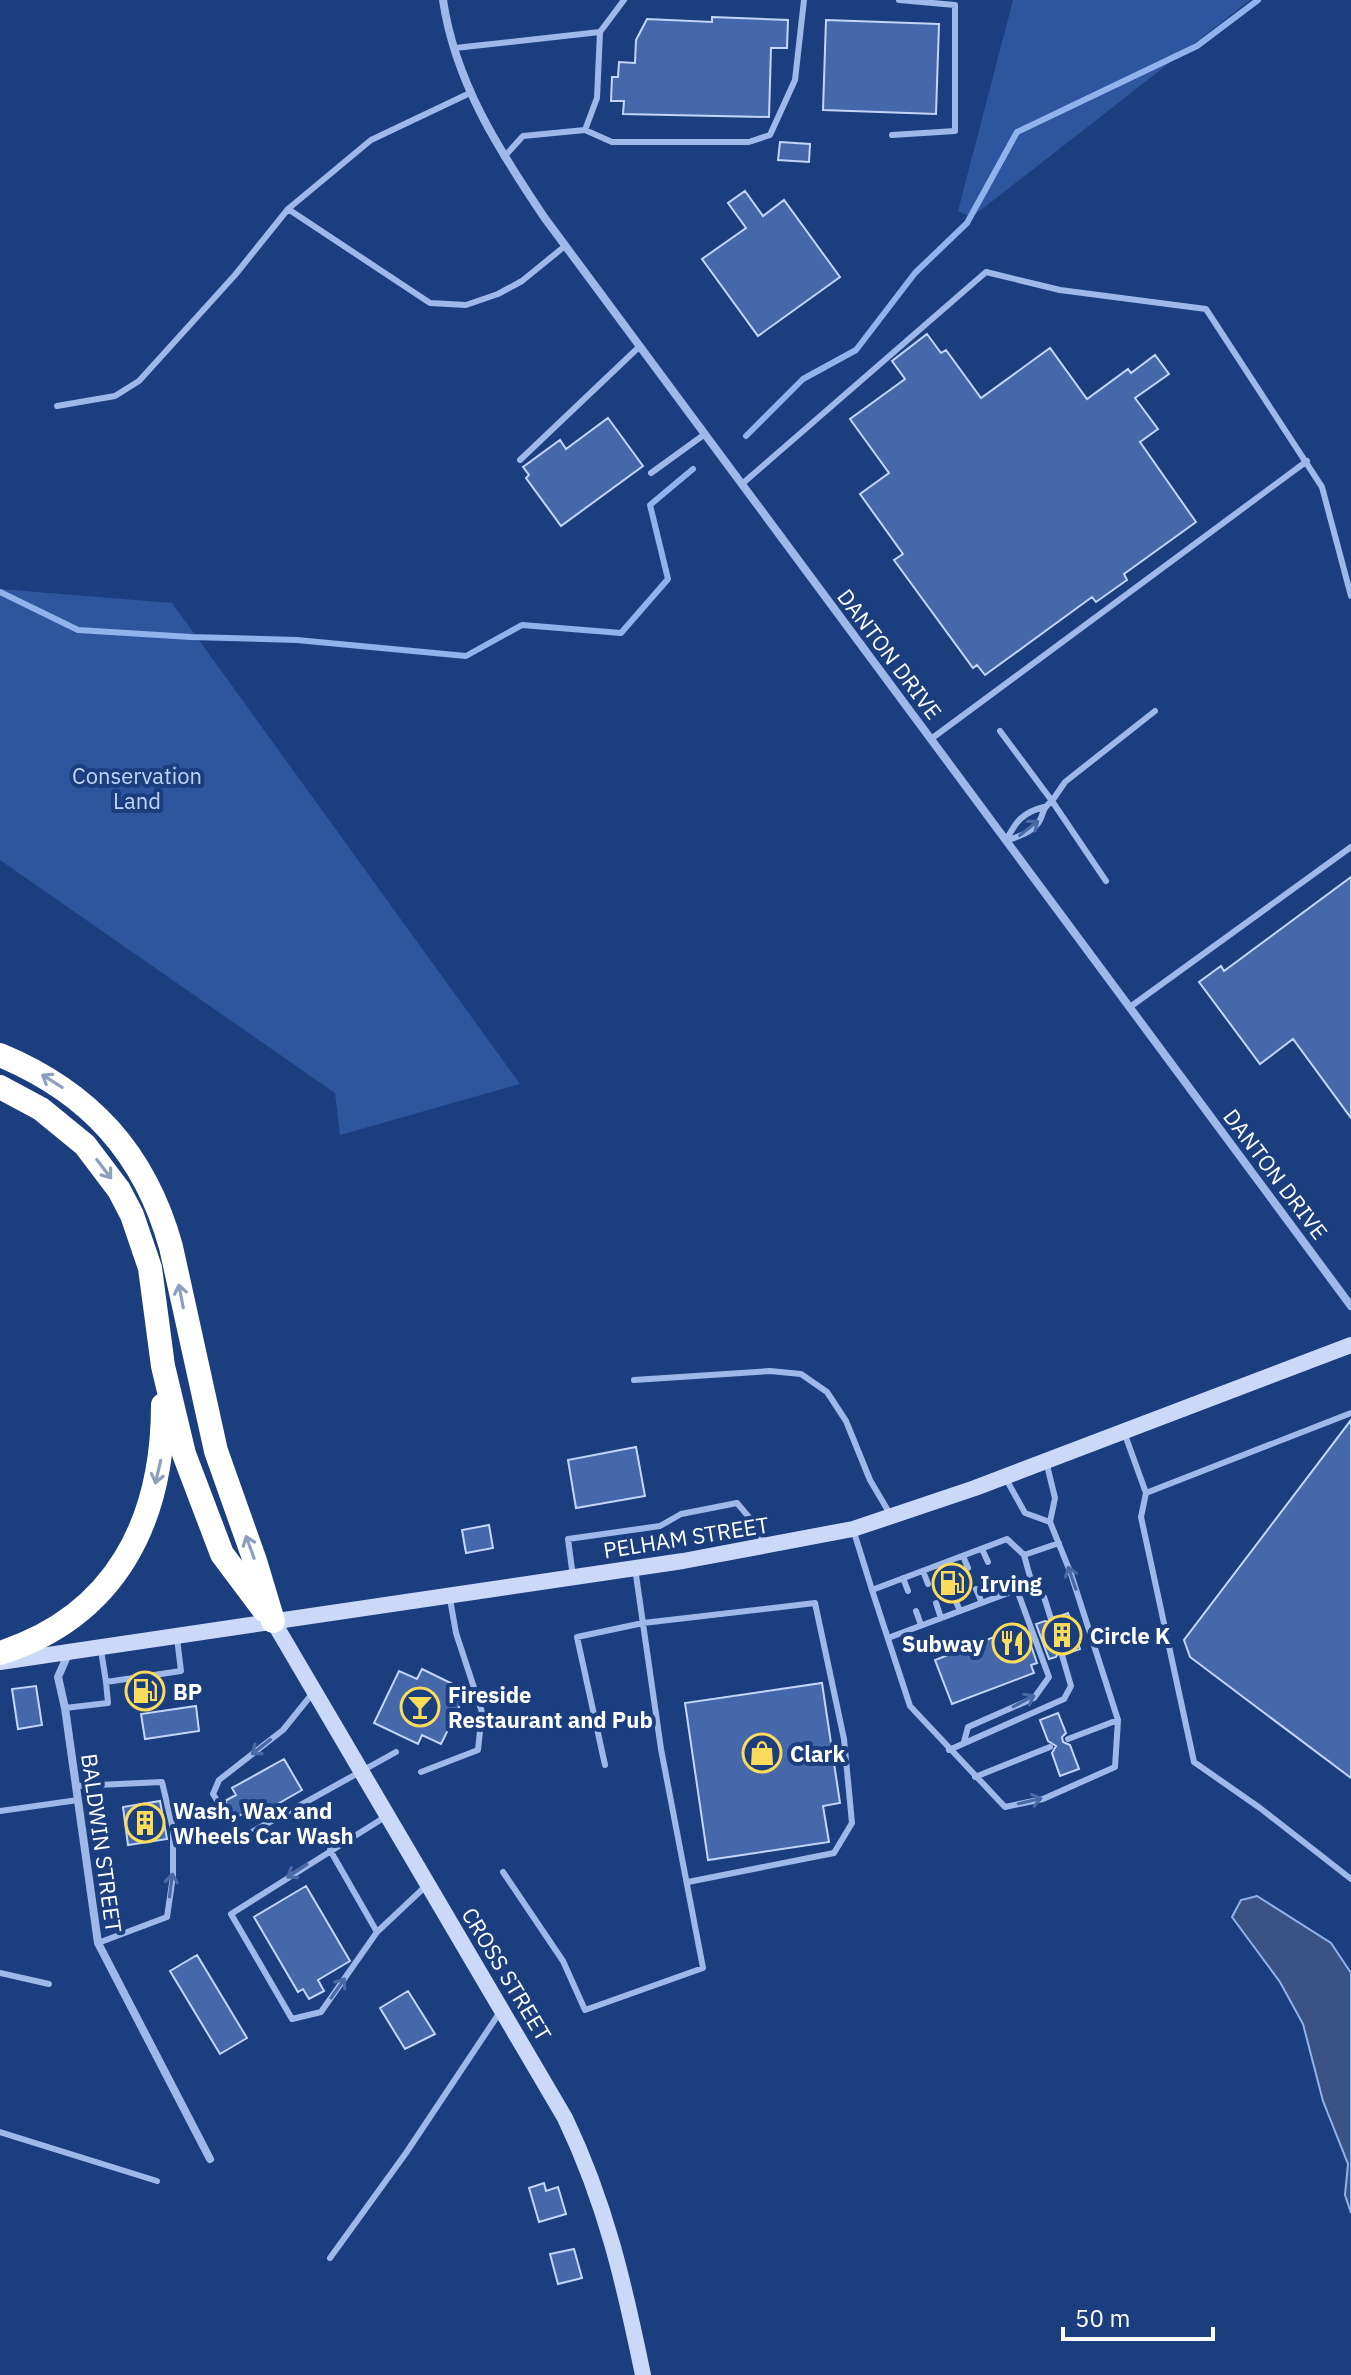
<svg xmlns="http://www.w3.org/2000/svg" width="1351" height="2375" font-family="'IBM Plex Sans',sans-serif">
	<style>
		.green { fill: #2e569e }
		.water { fill: #3a5384; stroke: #91b3ec; stroke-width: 2 }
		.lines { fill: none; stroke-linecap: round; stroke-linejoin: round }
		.stream { stroke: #91b3ec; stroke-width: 6 }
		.building { fill: #4468aa; stroke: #c3d6f7; stroke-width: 2 }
		.lane { stroke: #9eb9e9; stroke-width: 6 }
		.street { stroke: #9eb9e9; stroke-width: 8 }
		.secondary { stroke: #cad9f7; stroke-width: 16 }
		.highway { stroke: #fff; stroke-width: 24 }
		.oneway { stroke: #4969a4 }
		.oneway2 { stroke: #8d9ebf }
		.labels { text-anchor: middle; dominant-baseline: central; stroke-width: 8; stroke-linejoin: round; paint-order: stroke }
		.street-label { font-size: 22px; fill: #fff; stroke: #1b3e7f }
		.park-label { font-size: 22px; fill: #c3d6f7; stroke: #1b3e7f }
		.poi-label { font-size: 22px; font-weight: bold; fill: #fff; stroke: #1b3e7f; text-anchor: start }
	</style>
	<rect width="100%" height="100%" fill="#1b3e7f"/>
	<path class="green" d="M1013,0H1250L972,217L958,211Z
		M0,589L172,603L520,1084L340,1135L335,1093L0,860Z"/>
	<path class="water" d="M1257,1896L1331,1943L1351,1973V2213L1345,2195L1348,2164L1323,2101L1303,2024L1280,1982L1232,1917L1241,1900Z"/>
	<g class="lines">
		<path class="stream" d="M746,436L803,379L856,350L915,273L967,223L1017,132L1197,46L1258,0
			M0,592L78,630L191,637L297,640L466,656L522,625L621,633L668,579L650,505L693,469"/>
	</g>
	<path class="building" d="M712,17L788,20L787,48H771L769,117L623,114L624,101H611L612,77H618L619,62L635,63L636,40L647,19L712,22Z
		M826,20L939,24L936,114L823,110Z
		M780,142L810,144L809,162L778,160Z
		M745,191L763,216L784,200L840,277L758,336L702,259L746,228L728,203Z
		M927,334L941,353L946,350L981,398L1050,348L1087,399L1128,369L1131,373L1155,355L1169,374L1135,398L1158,429L1140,442L1196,522L1124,574L1127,580L1096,602L1092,597L985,675L977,665L973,668L894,560L903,554L860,494L889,473L850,419L905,379L892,361Z
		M608,418L643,466L561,526L526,478L529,475L523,467L560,440L566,449Z
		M1351,877V1118L1293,1039L1260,1064L1199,982L1221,966L1224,971Z
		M1351,1420V1778L1190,1657L1184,1640Z
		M636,1447L645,1496L576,1508L568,1460Z
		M489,1525L493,1548L466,1553L462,1530Z
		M1068,1613L1080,1649L1068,1653L1060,1650L1056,1657L1049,1659L1036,1624L1045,1621L1054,1624L1057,1617Z
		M1017,1628L1018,1631L1025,1628L1037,1663L1031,1665L1034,1673L952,1704L935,1660Z
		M422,1669L467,1691L441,1744L422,1735L418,1744L374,1723L399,1671L417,1679Z
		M822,1683L840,1803L823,1806L829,1842L708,1860L685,1703Z
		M36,1686L42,1725L18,1729L12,1689Z
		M196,1706L199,1731L145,1739L141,1714Z
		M1058,1713L1066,1733L1062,1737L1063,1742L1070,1745L1079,1769L1060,1776L1052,1753L1056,1746L1048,1741L1040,1720Z
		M284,1759L302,1790L250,1820L246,1812L235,1818L225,1801L236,1795L232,1788Z
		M160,1801L167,1839L128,1845L123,1807Z
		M306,1886L350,1961L318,1980L324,1991L309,1999L303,1989L298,1992L254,1917Z
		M197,1955L247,2038L220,2054L170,1971Z
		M408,1991L435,2034L405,2049L380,2008Z
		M544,2183L546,2191L558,2187L566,2214L539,2222L529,2188Z
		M574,2249L582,2278L558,2284L550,2254Z"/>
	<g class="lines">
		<path class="lane" d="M600,32L624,0
			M455,48L600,32L597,98L585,130
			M470,93L371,140L288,209L430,303L466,305L498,294L522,281L565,246
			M892,135L955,131V5L899,0
			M504,157L523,136L585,130L612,142H749L770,135L795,80L804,0
			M57,406L115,396L139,381L235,275L288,209
			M520,460L640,346
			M651,473L705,434
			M742,484L986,272L1060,290L1206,309L1322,487L1351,596
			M1000,731L1052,801C1044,807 1044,810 1041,818C1035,832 1019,836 1006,841
			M931,739L1307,461
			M1006,841C1015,822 1023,812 1044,807
			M1106,881L1052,801L1065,782L1155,711
			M1130,1007L1351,847
			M634,1380L770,1371L801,1374L827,1392L846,1421L870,1480L890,1514
			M1124,1432L1146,1493L1141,1517L1194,1762L1260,1808L1351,1879
			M1006,1479L1025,1513L1050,1522
			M1146,1493L1351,1413
			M853,1529L872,1590L1007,1539L1024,1555L1032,1584L888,1638
			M982,1549L988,1562
			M1024,1555L1059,1543
			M963,1556L968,1568
			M942,1564L946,1577
			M923,1571L928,1584
			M573,1577L568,1539L660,1526L681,1514L737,1503L759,1529L763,1543
			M903,1578L908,1591
			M996,1582L1001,1595
			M1032,1584L1044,1597L1051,1619
			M976,1589L982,1603
			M872,1590L910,1706L1005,1807L1043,1799L1115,1767L1118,1720L1071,1574L1050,1522L1055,1498L1046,1461
			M954,1597L960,1611
			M936,1603L941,1618
			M916,1611L921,1625
			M101,1650L106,1682L181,1671L177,1638
			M312,1694L283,1730L219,1780L213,1794L241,1838L396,1752
			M65,1708L108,1703L106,1682
			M1068,1739L1118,1720
			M964,1742L968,1727L1034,1698L1049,1677L1017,1590
			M949,1750L1064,1699L1071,1686L1062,1655
			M605,1765L577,1637L643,1623L815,1603L844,1739L852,1823L834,1853L688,1882
			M421,1772L478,1750L482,1712L456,1633L450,1599
			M975,1777L1050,1747
			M76,1786L162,1782L173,1829V1876L167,1917L98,1943
			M0,1811L78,1800
			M385,1817L231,1914L292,2019L321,2012L377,1932L428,1884
			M330,1850L377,1932
			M503,1872L563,1961L585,2010L703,1968L661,1749L635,1568
			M0,1973L49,1984
			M0,2132L157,2181
			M330,2258L406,2153L500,2012"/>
		<path class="street" d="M443,0C455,82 499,150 544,217L1351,1306
			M69,1652L58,1677L65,1708L98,1943L210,2159"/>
		<path class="secondary" d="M273,1621L565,2118C606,2204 624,2283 643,2375
			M0,1662L683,1561L853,1529L975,1488L1351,1345"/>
		<path class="highway" d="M0,1055C89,1092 145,1153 171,1247L216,1451L255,1561L273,1621
			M0,1087L41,1109L85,1145L119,1190L132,1215L150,1268L163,1366L184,1454L222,1554L264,1610
			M0,1653C116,1616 163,1521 163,1405"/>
	</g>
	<defs><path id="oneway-shaft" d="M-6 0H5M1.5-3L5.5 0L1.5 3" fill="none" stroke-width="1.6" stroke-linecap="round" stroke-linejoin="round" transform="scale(2)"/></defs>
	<g class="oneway">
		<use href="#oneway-shaft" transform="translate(1029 828) rotate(-38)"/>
		<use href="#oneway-shaft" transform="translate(1072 1578) rotate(-109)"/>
		<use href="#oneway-shaft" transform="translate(1024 1701) rotate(-28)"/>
		<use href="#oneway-shaft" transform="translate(261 1747) rotate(142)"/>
		<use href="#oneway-shaft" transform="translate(1030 1801) rotate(-13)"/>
		<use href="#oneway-shaft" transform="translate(297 1871) rotate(147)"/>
		<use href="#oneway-shaft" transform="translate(171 1885) rotate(-83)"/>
		<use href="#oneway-shaft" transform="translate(338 1988) rotate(-55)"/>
	</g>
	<g class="oneway2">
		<use href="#oneway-shaft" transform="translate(52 1081) rotate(-148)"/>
		<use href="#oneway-shaft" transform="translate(104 1169) rotate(53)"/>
		<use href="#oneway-shaft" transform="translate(181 1296) rotate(-101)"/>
		<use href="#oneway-shaft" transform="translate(158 1472) rotate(103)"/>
		<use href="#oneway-shaft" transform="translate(250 1547) rotate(-110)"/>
	</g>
	<defs>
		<g id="fuel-ring" transform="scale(2)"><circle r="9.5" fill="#1b3e7f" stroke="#fbdb5b" stroke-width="1.5"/><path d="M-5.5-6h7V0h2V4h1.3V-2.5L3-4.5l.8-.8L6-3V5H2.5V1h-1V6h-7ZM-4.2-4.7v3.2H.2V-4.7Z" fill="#fbdb5b"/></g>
		<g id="building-ring" transform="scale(2)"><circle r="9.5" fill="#1b3e7f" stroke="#fbdb5b" stroke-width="1.5"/><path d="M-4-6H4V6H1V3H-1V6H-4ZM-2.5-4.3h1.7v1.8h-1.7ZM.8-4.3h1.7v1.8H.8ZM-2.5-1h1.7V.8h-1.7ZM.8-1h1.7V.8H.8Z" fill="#fbdb5b"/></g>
		<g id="restaurant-ring" transform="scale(2)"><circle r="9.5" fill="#1b3e7f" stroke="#fbdb5b" stroke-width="1.5"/><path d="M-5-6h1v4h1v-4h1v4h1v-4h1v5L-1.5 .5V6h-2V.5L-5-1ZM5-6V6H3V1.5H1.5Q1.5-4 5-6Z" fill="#fbdb5b"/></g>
		<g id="bar-ring" transform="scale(2)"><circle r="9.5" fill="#1b3e7f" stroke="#fbdb5b" stroke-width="1.5"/><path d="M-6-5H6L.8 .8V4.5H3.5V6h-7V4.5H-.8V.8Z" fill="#fbdb5b"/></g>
		<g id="shop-ring" transform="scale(2)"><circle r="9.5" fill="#1b3e7f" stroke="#fbdb5b" stroke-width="1.5"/><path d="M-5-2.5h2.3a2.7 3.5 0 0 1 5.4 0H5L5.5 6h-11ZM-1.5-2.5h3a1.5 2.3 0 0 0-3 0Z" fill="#fbdb5b"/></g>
	</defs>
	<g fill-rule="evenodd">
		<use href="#fuel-ring" x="952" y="1583"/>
		<use href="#building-ring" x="1062" y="1635"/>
		<use href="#restaurant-ring" x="1012" y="1643"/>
		<use href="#fuel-ring" x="145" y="1691"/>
		<use href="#bar-ring" x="420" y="1707"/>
		<use href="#shop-ring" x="762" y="1753"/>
		<use href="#building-ring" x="145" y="1823"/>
	</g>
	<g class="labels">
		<g class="street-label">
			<text transform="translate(890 654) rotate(53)">DANTON DRIVE</text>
			<text transform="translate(1276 1174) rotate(53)">DANTON DRIVE</text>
			<text transform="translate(686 1537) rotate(-9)">PELHAM STREET</text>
			<text transform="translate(102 1843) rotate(82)">BALDWIN STREET</text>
			<text transform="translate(507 1974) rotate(59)">CROSS STREET</text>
		</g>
		<g class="park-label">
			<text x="137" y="775">Conservation<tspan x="137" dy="25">Land</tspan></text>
		</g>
		<g class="poi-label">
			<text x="980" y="1583">Irving</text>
			<text x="1090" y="1635">Circle K</text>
			<text x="984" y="1643" text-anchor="end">Subway</text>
			<text x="173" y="1691">BP</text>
			<text x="448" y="1694">Fireside<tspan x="448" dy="25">Restaurant and Pub</tspan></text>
			<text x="790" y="1753">Clark</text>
			<text x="173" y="1810">Wash, Wax and<tspan x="173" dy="25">Wheels Car Wash</tspan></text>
		</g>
	</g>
	<path d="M1063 2327v12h150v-12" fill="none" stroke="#ffffff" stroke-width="4"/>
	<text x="1075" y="2327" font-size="24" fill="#ffffff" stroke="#1b3e7f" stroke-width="6" paint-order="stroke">50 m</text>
</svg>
